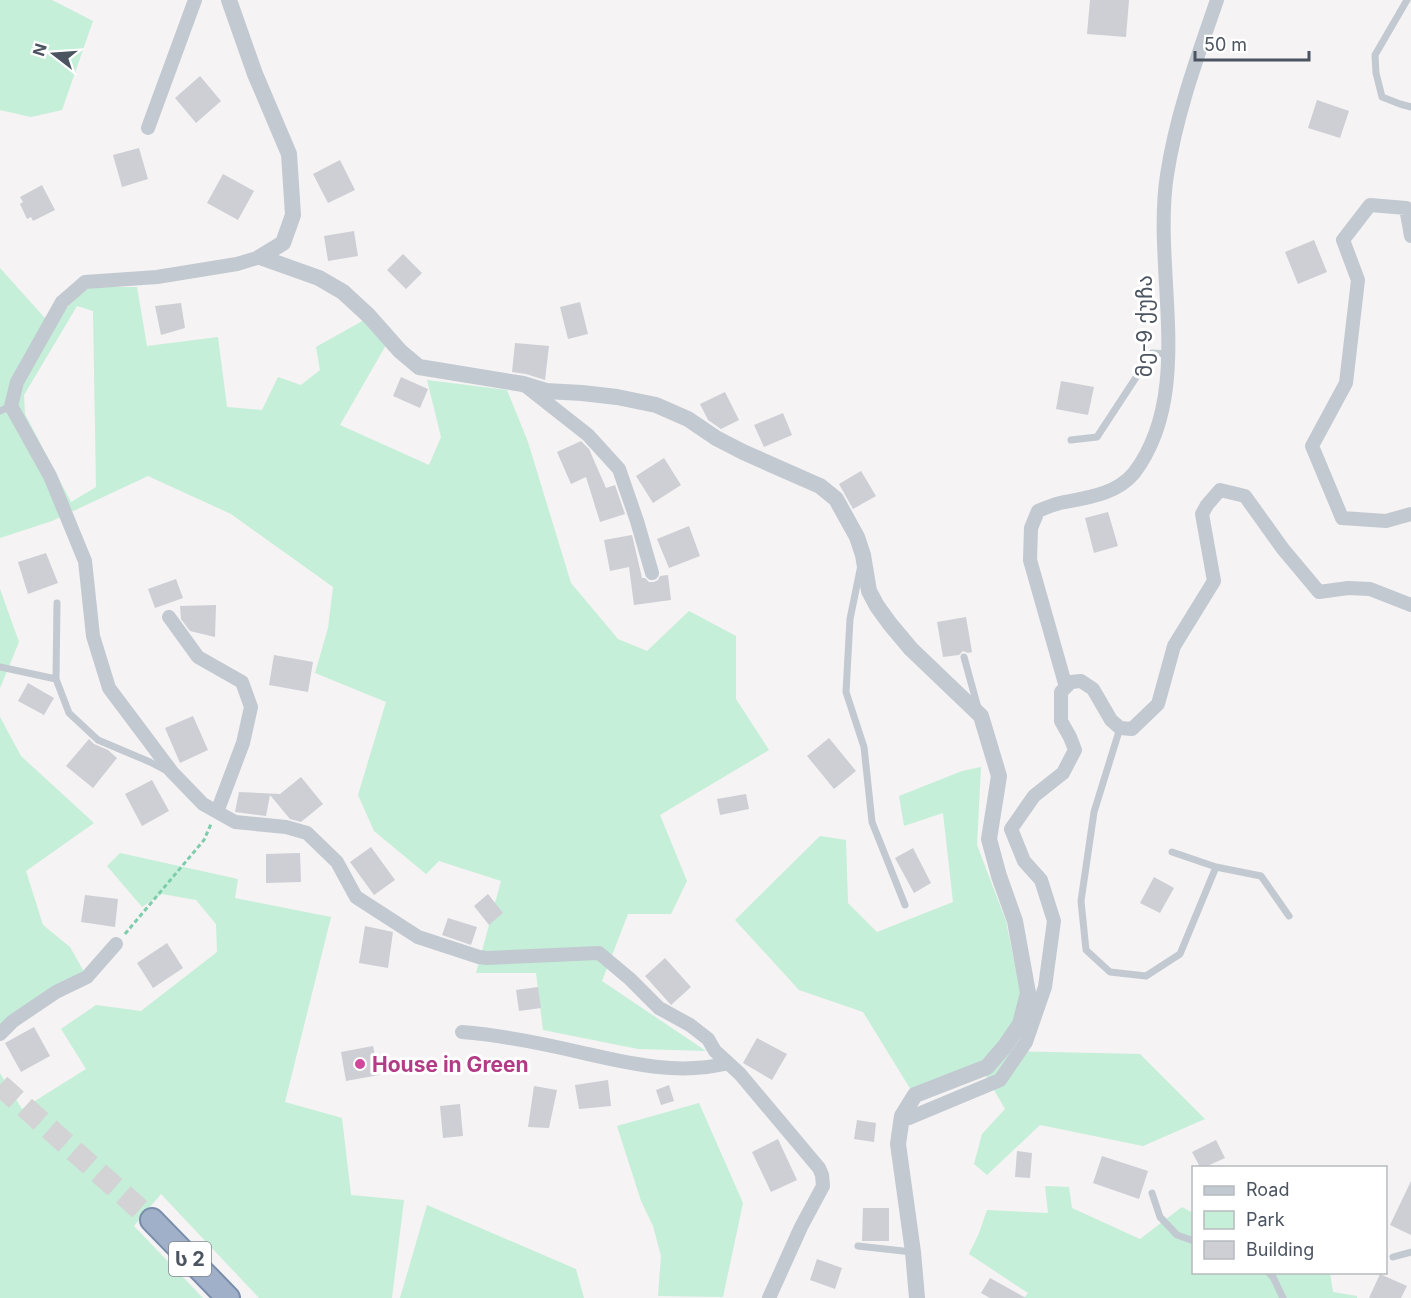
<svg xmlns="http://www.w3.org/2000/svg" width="1411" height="1298" font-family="Inter,'Noto Sans Georgian',sans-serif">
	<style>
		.green { fill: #c5efd9; fill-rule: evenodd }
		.building { fill: #cdcfd5 }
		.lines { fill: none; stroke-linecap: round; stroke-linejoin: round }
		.trunk-tunnel { stroke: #d3d3d6; stroke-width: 22; stroke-dasharray: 22 11; stroke-linecap: butt }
		.trunk-casing { stroke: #788cab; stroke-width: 26 }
		.path { stroke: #7dcdad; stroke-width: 3; stroke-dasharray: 4.5 3; stroke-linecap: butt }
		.service { stroke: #c2c9d1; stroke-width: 7 }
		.minor { stroke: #c2c9d1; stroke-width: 14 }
		.tertiary { stroke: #c2c9d1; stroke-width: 16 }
		.trunk { stroke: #a0b0c8; stroke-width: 22 }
		.hotel-dot { fill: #d1479c; stroke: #fff; stroke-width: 2 }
		.labels { text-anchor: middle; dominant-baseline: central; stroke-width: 6; stroke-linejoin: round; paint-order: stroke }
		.shield { fill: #fff; stroke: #818790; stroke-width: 1.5 }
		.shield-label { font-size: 20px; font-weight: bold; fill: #4b5460 }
		.street-label { font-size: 21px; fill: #4b5460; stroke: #fff }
		.hotel-label { font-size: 21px; font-weight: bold; fill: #b23c85; stroke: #fff; text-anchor: start }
	</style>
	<rect width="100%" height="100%" fill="#f5f3f3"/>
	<path class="green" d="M0,0H52L93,21L62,110L31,117L0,110Z
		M0,268L44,317L55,328L62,312L88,287H137L147,346L218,337L227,407L262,410L278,377L301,385L320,370L316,347L364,320L386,345L340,425L429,465L441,437L427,380L507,390L528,442L571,583L618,639L647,651L689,611L736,636V699L769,750L660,815L687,881L671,914H628L602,981L706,1051L638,1049L543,1030L536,973H476L501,881L439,861L426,874L374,831L358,795L386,702L315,673L328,628L333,587L231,514L148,476L52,521L0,538ZM77,306L93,311L96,487L71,502L25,414L24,395Z
		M0,589L19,642L0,688Z
		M0,717L21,756L94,823L26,871L43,925L70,947L87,977L0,1034Z
		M981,767L977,845L1006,921L1021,996L1013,1023L984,1061L911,1090L863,1012L799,990L735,920L820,836L846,840L848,903L877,932L953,902L943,813L904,826L899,796L962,771Z
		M120,853L238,879L235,898L331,917L285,1102L342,1118L351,1195L404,1200L392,1298H259L161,1194L134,1226L203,1298H0V1073L22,1109L86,1069L61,1029L96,1005L141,1011L217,952L216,924L196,900L162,894L142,907L107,866Z
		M1010,1051L1140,1054L1205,1119L1143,1146L1040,1125L987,1175L974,1164L982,1134L1005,1109L986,1076Z
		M699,1103L743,1203L723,1297L658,1296L661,1256L653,1226L641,1201L617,1126Z
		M1045,1186L1069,1187L1072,1208L1140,1239L1182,1207L1193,1213L1194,1272L1330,1273L1333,1292L1357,1296V1298H1024L1028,1293L969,1254L979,1233L987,1210L1048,1213Z
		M427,1205L576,1269L584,1298H400Z"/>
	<path class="building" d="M1090,0H1129L1126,37L1087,34Z
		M200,76L221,101L196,123L175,98Z
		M1317,100L1349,111L1340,138L1308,128Z
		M139,148L148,179L122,187L113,155Z
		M340,160L355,190L328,203L313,174Z
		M223,174L254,191L238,220L207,203Z
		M42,185L55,210L33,221L31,217L27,219L20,204L23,202L20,197Z
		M354,231L358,256L328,261L324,236Z
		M1314,240L1327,272L1298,284L1285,252Z
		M403,254L422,273L406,289L387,270Z
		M580,302L588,334L568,339L560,307Z
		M181,303L185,328L161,335L155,306Z
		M515,343L549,346L545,380L526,374L512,372Z
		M401,377L428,389L420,408L393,396Z
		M1061,381L1094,387L1088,415L1056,409Z
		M725,392L739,420L721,429L708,420L700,404Z
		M783,413L792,435L764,447L754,425Z
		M581,441L589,449L606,488L615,485L625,514L600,522L586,477L571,484L557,452Z
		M664,458L681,485L653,503L636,476Z
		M861,471L876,496L853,509L839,484Z
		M1108,512L1118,546L1094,553L1085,518Z
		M689,526L700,556L669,568L657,539Z
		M632,535L642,578H645L649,582H654L658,580L660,576L668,575L671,600L634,605L629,567L610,571L604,540Z
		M46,553L58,583L28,594L18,562Z
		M176,579L183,598L155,608L148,589Z
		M216,605L215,637L190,631L181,619L180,606Z
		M966,617L972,652L968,653L963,651L959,655L943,657L937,622Z
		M274,655L313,662L308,692L269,685Z
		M28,683L54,698L44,715L18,701Z
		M193,716L208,750L180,763L165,728Z
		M829,738L856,771L834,789L807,756Z
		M89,739L94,744L108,750L117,758L93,788L66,766Z
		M301,777L323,804L301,822L290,819L270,795L266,816L235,812L239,792L280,794Z
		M152,780L169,811L142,826L125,794Z
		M746,794L749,809L720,815L717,799Z
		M371,847L395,880L374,895L350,862Z
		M913,848L931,883L914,893L895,858Z
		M300,853L301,882L266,883V854Z
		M1154,877L1174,888L1160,913L1140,903Z
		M488,894L503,913L489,925L474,906Z
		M85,895L118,899L115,927L81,922Z
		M448,918L477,927L471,945L442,935Z
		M365,926L393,932L388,968L359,963Z
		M167,943L183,968L153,988L137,963Z
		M665,958L691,987L671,1005L645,976Z
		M538,987L541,1008L519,1011L516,990Z
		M34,1027L50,1056L21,1072L5,1043Z
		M757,1038L787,1054L772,1080L743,1063Z
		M373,1046L379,1075L346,1081L341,1052Z
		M608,1080L611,1106L579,1109L575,1085Z
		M669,1085L674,1101L661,1105L656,1090Z
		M534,1086L557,1090L549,1128L528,1127Z
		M460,1104L463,1136L443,1138L440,1106Z
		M857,1120L876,1123L874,1142L854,1139Z
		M778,1139L797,1180L771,1192L752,1152Z
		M1216,1140L1225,1158L1205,1167H1200L1192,1152Z
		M1017,1151L1032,1153L1030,1178L1015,1177Z
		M1102,1156L1148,1171L1139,1199L1093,1183Z
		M1411,1181V1235L1390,1225Z
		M863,1208H889V1241H862Z
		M817,1259L842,1268L835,1289L810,1280Z
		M1380,1274L1407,1286L1401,1298H1369Z
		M990,1278L1026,1298H990L981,1293Z"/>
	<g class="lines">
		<path class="trunk-tunnel" d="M0,1085L152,1220"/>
		<g class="trunk-casing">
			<path id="trunk" d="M152,1220L228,1298"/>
		</g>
		<path class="path" d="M125,934L204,840L211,824"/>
		<path class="service" d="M1407,0L1375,55L1376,73L1382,97L1400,104L1411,107
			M0,411L11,406
			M1071,440L1097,437L1152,353L1169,354
			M860,570L850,619L846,692L864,747L872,822L905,905
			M57,603L56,679L69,713L98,740L150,762L167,771
			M964,657L978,708
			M0,667L56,679
			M1120,728L1094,812L1081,901L1086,950L1110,972L1146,976L1180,954L1216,867L1172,852
			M1216,867L1261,876L1289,916
			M1152,1193L1160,1217L1177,1235L1194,1241
			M858,1246L912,1252
			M1393,1257L1411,1252
			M1268,1272L1273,1277L1283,1298"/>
		<path class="minor" d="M148,128L195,0
			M1411,236L1406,208L1370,205L1343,240L1358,280L1346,383L1312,446L1342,518L1386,521L1411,514
			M260,257L237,264L157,277L85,282L62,302L17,382L11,406L50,476L85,561L93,636L109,688L172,772L203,804L235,822L286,827L307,833L337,862L356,897L418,937L479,957L487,958L599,953L630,979L659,1008L690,1025L708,1039L715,1051L740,1074L819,1168L822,1175L823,1186L801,1227L769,1298
			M527,387L588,435L619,469L637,521L652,573
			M169,617L198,657L242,682L251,707L243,743L217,812
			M1066,687L1030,560L1031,528L1038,511C1045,508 1052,505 1060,503C1085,498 1116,495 1134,473C1196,391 1152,270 1167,175C1176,115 1197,58 1217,0
			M462,1032C501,1035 540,1043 579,1052C628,1063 678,1076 728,1063
			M0,1034L13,1021L56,992L87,977L116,944
			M902,1116L909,1118L1000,1080L1026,1042L1045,987L1054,921L1041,880L1024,861L1011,829L1034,796L1063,773L1075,750L1070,737L1061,721V692L1071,682L1081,681L1093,689L1111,720L1120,728L1132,729L1158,704L1174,646L1214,581L1202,514L1207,505L1220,490L1245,496L1283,549L1319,592L1348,588L1370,589L1411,605"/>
		<path class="tertiary" d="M229,0L255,74L289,154L293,215L283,243L260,257
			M260,257L319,278L343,292L369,316L400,351L419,367L523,384L546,391L582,393L617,397L656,405L688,419L716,438L743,452L820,486L836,499L857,537L863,555L869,591L877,606L890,624L911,649L981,716L999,776L989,839L999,876L1015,921L1028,993L1020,1024L1005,1046L987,1067L915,1095L902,1116L898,1144L913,1252L917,1298"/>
		<use href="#trunk" class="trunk"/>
	</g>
	<circle class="hotel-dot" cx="360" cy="1064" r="6"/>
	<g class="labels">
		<rect class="shield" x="169" y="1242" width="42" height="34" rx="4.5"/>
		<g class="shield-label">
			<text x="190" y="1259">ს 2</text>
		</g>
		<g class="street-label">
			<text transform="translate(1144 326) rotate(-90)">მე-9 ქუჩა</text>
		</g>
		<g class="hotel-label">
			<text x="372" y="1064">House in Green</text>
		</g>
	</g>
	<rect x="1192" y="1166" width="195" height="108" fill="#ffffff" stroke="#b7bbbf" stroke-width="1.5"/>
	<rect x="1204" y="1186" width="30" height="9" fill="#c2c9d1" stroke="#b7bbbf" stroke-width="1.5"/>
	<text x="1246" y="1196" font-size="18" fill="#4b5460">Road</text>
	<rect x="1204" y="1211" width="30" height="18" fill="#c5efd9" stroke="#b7bbbf" stroke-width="1.5"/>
	<text x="1246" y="1226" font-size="18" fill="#4b5460">Park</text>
	<rect x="1204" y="1241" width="30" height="18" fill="#cdcfd5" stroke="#b7bbbf" stroke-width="1.5"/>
	<text x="1246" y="1256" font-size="18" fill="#4b5460">Building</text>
	<g transform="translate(54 54) rotate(287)" stroke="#ffffff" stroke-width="4.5" paint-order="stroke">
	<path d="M0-4.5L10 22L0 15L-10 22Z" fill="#4b5460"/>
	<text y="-9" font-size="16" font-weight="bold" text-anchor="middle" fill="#4b5460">N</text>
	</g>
	<path d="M1195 51v9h114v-9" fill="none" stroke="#4b5460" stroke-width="3"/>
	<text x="1204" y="51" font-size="18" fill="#4b5460" stroke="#ffffff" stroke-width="4.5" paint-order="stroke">50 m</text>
</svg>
